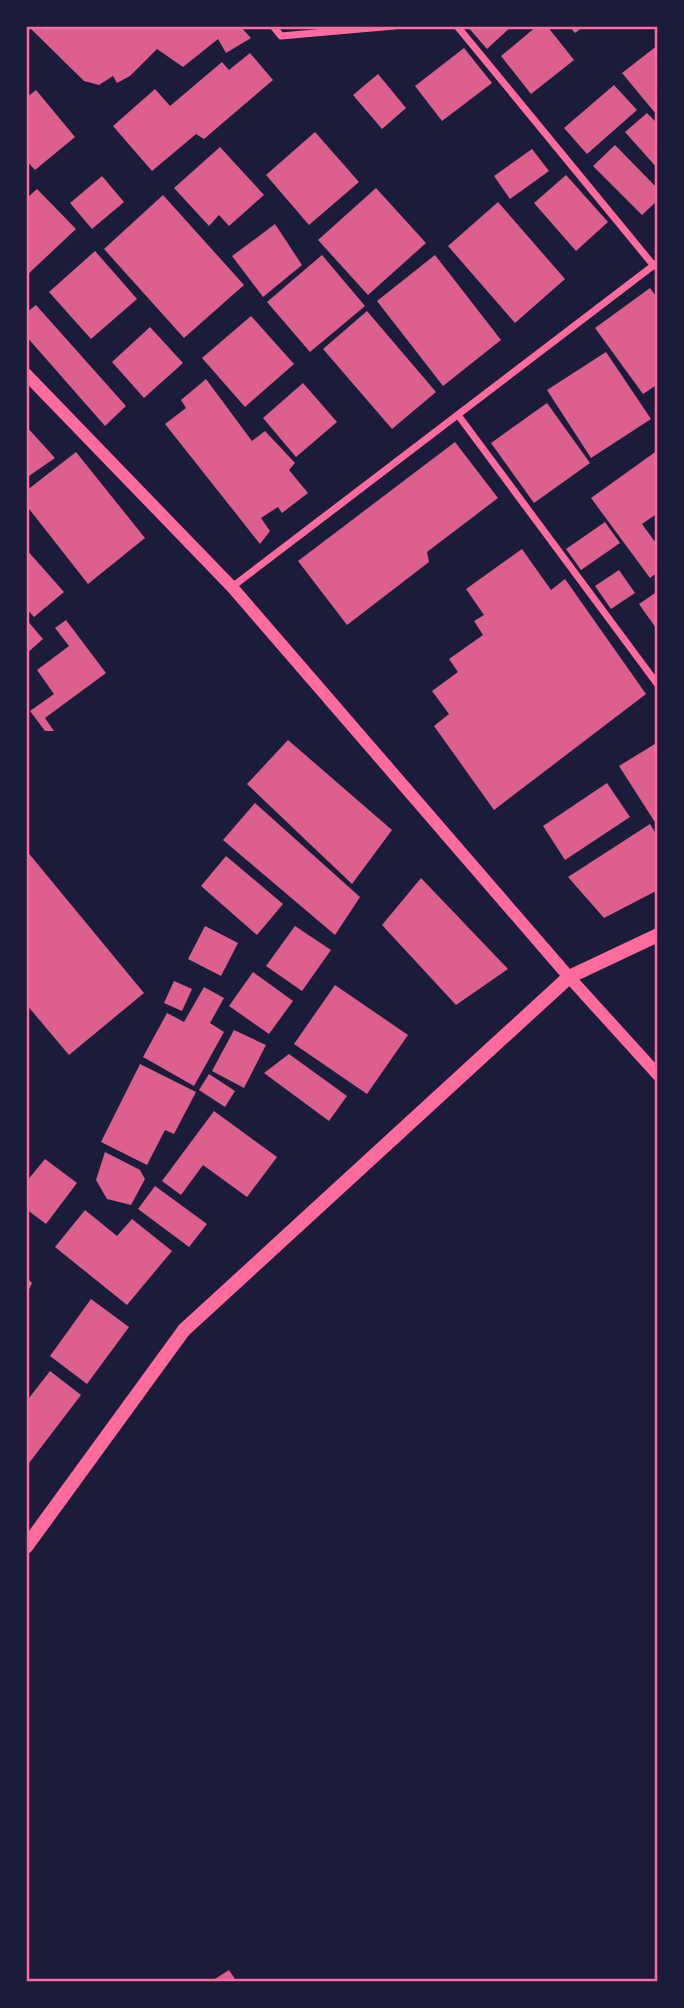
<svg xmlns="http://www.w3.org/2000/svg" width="684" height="2008" font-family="Georgia,serif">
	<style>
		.building { fill: #dd5f8e }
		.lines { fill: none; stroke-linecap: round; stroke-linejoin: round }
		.minor { stroke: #ff6b9d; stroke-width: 7 }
		.tertiary { stroke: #ff6b9d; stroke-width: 12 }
		.secondary { stroke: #ff6b9d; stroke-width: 14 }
		.neatline { fill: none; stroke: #ff6b9d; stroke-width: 2.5 }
	</style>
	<rect width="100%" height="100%" fill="#1b1b3a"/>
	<path class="building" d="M28,26H240L251,38L226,53L218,39L183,67L157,49L130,76L117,83L113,76L99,85L84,81Z
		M467,26H512L487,49Z
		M537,26H547L574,60L531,94L501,56Z
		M569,26H584L575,33Z
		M658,45V112L656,114L622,73Z
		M464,48L492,83L442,121L415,86Z
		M250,53L273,80L204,139L196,134L152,171L113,126L155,89L170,106L222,62L229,70Z
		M378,74L406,108L382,129L353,95Z
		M614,85L637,110L587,154L564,128Z
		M36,90L75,137L35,170L26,160V98Z
		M647,113L658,124V169L625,132Z
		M315,132L359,182L309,225L266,175Z
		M615,145L658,189V200L642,215L593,166Z
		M220,147L264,195L229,226L219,215L209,226L174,188Z
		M532,149L549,171L510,199L494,176Z
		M566,175L608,222L576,251L534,203Z
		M102,176L124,202L92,229L70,203Z
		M376,188L426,243L368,295L318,240Z
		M37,189L76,229L26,276V199Z
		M163,195L244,285L184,338L104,249Z
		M498,202L565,279L515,323L448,246Z
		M275,224L302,265L263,297L232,256Z
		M95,251L137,299L91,339L49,292Z
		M322,255L365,306L310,352L267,302Z
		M435,255L501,340L443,386L377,301Z
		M650,288L658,299V384L643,394L595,328Z
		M36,305L126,406L105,426L26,336V313Z
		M367,311L436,392L392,429L323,349Z
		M251,316L294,364L245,407L202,358Z
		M150,327L183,363L144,398L112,362Z
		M606,352L651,419L591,458L547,390Z
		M206,379L252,441L265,431L295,463L289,470L308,493L282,513L278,507L261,518L270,531L260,544L165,424L186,408L181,400Z
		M303,383L337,422L296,457L263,418Z
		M547,403L590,463L534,503L491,443Z
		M26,426L55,458L26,478Z
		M455,442L498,498L427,552L429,562L347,625L298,561Z
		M658,450V513L642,524L658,546V572L650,578L591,498Z
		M76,452L145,538L88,584L26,505V491Z
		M605,522L620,543L581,570L566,549Z
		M26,549L64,592L34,617L26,608Z
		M522,549L551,590L565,579L646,694L494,810L434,726L449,714L432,691L458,672L449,659L483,635L474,621L484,615L466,589Z
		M619,570L635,593L611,609L595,586Z
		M658,591V631L639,604Z
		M26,619L43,639L26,654Z
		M66,620L106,673L45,718L54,731H45L30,711L54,694L37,670L69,646L55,628Z
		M288,740L392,830L352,884L247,784Z
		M658,742V827L619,766Z
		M607,783L630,817L565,860L543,826Z
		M255,803L360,897L335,935L223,840Z
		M650,824L658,837V890L604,918L568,877Z
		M26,850L144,993L69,1055L26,1004Z
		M226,856L283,904L257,935L201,886Z
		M421,878L508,969L456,1005L382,925Z
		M205,926L238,943L221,976L188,959Z
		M295,926L331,950L302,991L266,966Z
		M253,972L293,1001L269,1034L229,1006Z
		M174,981L192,989L182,1011L164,1003Z
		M335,985L408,1035L367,1094L294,1044Z
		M204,987L224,998L210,1023L224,1032L194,1086L143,1057L167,1013L184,1022Z
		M234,1030L266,1045L244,1088L212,1071Z
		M289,1054L347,1096L329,1121L264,1073Z
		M140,1064L196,1092L174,1134L165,1130L147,1165L101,1142Z
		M209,1074L235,1091L225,1107L199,1090Z
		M214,1111L277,1157L247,1197L203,1165L181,1195L162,1181Z
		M105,1152L140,1170L145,1179L131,1205L107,1199L96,1180Z
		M45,1159L77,1183L46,1224L26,1209V1182Z
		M155,1186L207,1224L189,1247L138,1209Z
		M85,1210L117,1236L132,1219L172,1251L127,1305L55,1247Z
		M26,1277L32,1283L26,1296Z
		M91,1299L129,1327L87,1384L50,1356Z
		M50,1371L81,1395L26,1467V1402Z
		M229,1970L237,1982H210Z"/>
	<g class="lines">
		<path class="minor" d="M273,26L281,36L394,26
			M457,26L654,266
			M458,415L658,685
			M232,587L658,262"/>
		<path class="tertiary" d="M26,374L232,587L569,977L658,1075"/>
		<path class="secondary" d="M26,1547L184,1330L569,977L658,935"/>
	</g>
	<rect width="684" height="2008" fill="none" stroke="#1b1b3a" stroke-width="56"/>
	<rect x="28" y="28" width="628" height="1952" class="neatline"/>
</svg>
